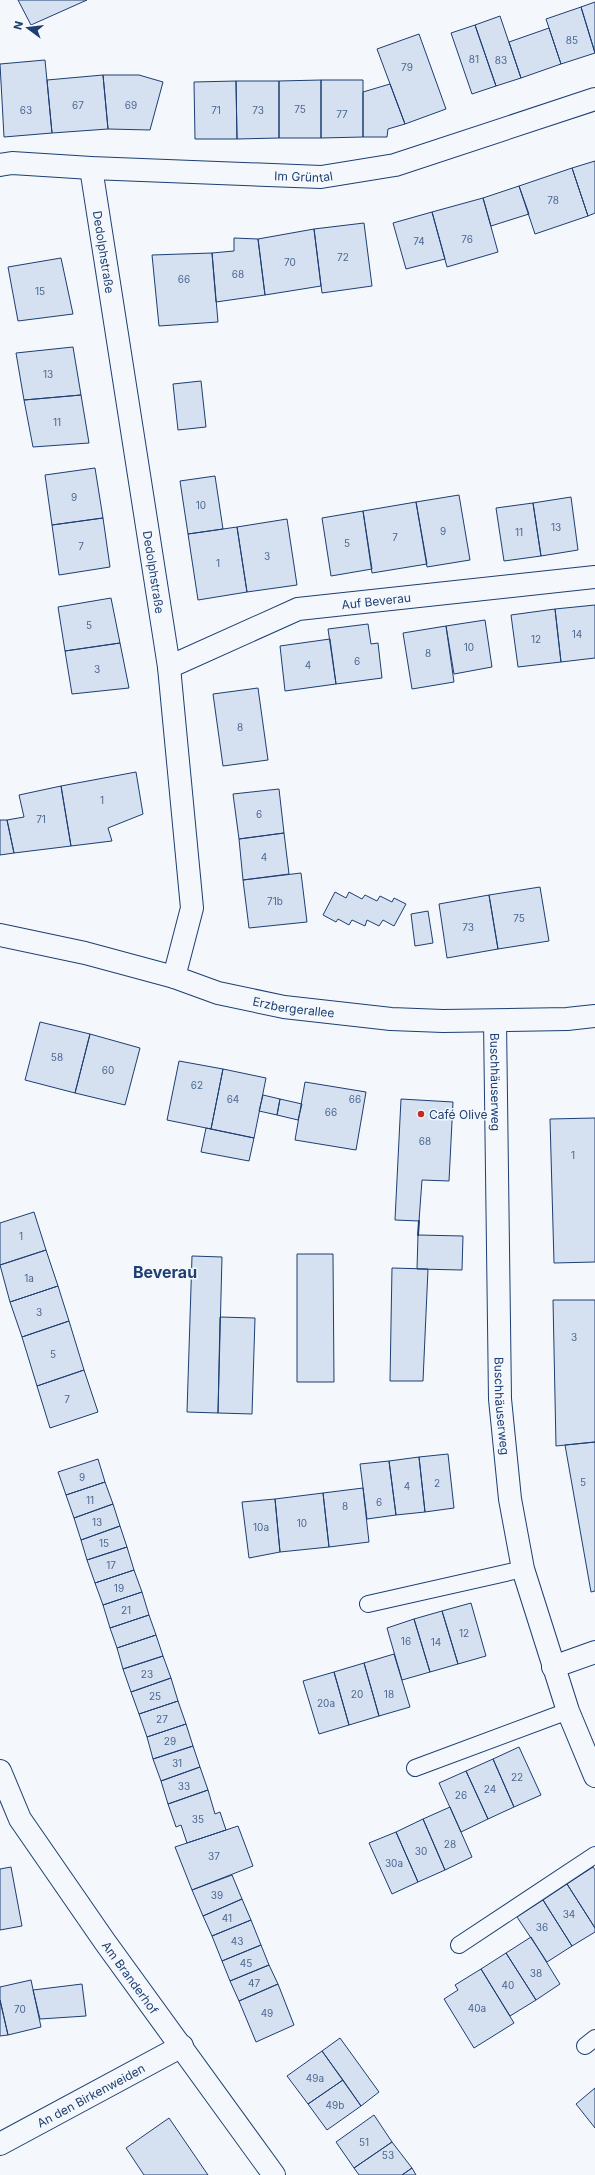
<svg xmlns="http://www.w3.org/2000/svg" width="595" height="2175" font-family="Inter,sans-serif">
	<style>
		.building { fill: #d5e0f0; stroke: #1d3f73 }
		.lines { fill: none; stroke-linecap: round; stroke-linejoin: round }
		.lane-casing { stroke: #1d3f73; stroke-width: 18 }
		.street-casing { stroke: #1d3f73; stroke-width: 24 }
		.secondary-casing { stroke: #1d3f73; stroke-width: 24 }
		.lane { stroke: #f4f7fb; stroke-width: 16 }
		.street { stroke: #f4f7fb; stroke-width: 22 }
		.secondary { stroke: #f4f7fb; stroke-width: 22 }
		.wall { stroke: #1d3f73; stroke-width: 2 }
		.poi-dot { fill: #c62828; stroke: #f4f7fb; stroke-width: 1.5 }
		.labels { text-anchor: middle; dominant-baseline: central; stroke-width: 3; stroke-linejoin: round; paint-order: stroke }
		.number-label { font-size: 10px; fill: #4b6792 }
		.street-label { font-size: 12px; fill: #1d3f73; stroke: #f4f7fb }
		.poi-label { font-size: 12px; fill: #1d3f73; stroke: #f4f7fb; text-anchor: start }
		.district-label { font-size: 16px; font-weight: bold; fill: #1d3f73; stroke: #f4f7fb }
	</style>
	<rect width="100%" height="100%" fill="#f4f7fb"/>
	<path class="building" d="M18,0H87L31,25Z
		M595,2V53L581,7Z
		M581,7L595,53L561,64L546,19Z
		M500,16L521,78L496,86L475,25Z
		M475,25L496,86L472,94L451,33Z
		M549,28L561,64L521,78L509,42Z
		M419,34L446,109L405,124L377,49Z
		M45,60L52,133L4,137L0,64Z
		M103,75H139L163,82L150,130L108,129Z
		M103,75L108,129L52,133L47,80Z
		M321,80V138H279V81Z
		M321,80H363V137L321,138Z
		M236,81H279V138L237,139Z
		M236,81L237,139H195L194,82Z
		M390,84L405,124L388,129L387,137H363V92Z
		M595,161V213L588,216L572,168Z
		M572,168L588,216L535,234L519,186Z
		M519,186L529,214L491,226L483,198Z
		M483,198L498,252L447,267L432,212Z
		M432,212L445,259L406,269L393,223Z
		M364,223L372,286L322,293L314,229Z
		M314,229L321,286L265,295L258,239Z
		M234,238L258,239L265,295L216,302L212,253L234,251Z
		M212,253L218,322L159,326L152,255Z
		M61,258L73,314L18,321L8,267Z
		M73,347L81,395L24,400L16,353Z
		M201,381L206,427L178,430L173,384Z
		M81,395L89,443L33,447L24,400Z
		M95,468L103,518L52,525L45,475Z
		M215,476L223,529L188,534L180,481Z
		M459,495L470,560L427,567L416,502Z
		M571,497L578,550L541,556L533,503Z
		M416,502L427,564L372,573L363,511Z
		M533,503L541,556L504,561L496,508Z
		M363,511L372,569L331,576L322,518Z
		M103,518L110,567L59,575L52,525Z
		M287,519L297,585L247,592L237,527Z
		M237,527L247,592L198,600L188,534Z
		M111,598L120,643L65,651L58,607Z
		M595,605V658L561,662L555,609Z
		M555,609L561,662L518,667L511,615Z
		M485,620L492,667L454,674L446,626Z
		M368,624L371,644L378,643L382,678L336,684L328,629Z
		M446,626L454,682L412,689L403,633Z
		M330,639L336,684L285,691L280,646Z
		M120,643L129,688L72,694L65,651Z
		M258,688L268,760L223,766L213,694Z
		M136,772L143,814L108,828L112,841L71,846L61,786Z
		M61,786L71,846L14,853L7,820L24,817L19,795Z
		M279,789L284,833L239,839L233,794Z
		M0,820H7L14,853L0,855Z
		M284,833L289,874L243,880L239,839Z
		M301,873L307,922L249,928L243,880Z
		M540,887L549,941L498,949L489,895Z
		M335,892L346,898L349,892L362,899L365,895L377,901L380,896L392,902L394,898L406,904L394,926L383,920L379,926L367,920L365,926L352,920L349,925L338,919L336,922L323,915Z
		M489,895L498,949L447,958L439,904Z
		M428,911L433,943L415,946L411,914Z
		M40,1022L90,1034L75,1093L25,1080Z
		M90,1034L140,1048L125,1105L75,1093Z
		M179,1061L223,1069L211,1129L167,1120Z
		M223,1069L266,1078L254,1138L211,1129Z
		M305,1082L366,1092L356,1150L295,1140Z
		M263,1095L280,1099L277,1115L259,1111Z
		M280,1099L302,1104L298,1120L277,1115Z
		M401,1099L453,1102L449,1181L422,1180L419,1221L395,1220Z
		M595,1118V1262L554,1263L550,1119Z
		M206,1128L254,1138L249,1161L201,1152Z
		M34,1212L46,1250L0,1265V1223Z
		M418,1235L463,1236L462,1270L417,1269Z
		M46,1250L58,1286L10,1302L0,1265Z
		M297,1254H333L334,1382H297Z
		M192,1256L222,1257L218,1413L187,1412Z
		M392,1268L428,1269L423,1381H390Z
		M58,1286L69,1321L22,1337L10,1302Z
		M553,1300H595V1442L556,1446Z
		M220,1317L255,1318L252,1414L218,1413Z
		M69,1321L84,1370L37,1386L22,1337Z
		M84,1370L98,1412L50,1428L37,1386Z
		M595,1442V1591L591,1592L565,1445Z
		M448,1454L454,1508L425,1512L419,1457Z
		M419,1457L425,1512L396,1515L389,1461Z
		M98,1459L105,1482L66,1495L58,1472Z
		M389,1461L396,1515L367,1519L360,1464Z
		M105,1482L113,1504L74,1518L66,1495Z
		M363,1488L369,1542L329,1547L323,1493Z
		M323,1493L329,1547L280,1552L275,1499Z
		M275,1499L280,1552L249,1558L242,1502Z
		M113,1504L120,1526L81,1540L74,1518Z
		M120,1526L127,1547L87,1560L81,1540Z
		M127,1547L134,1570L95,1583L87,1560Z
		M134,1570L142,1592L103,1605L95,1583Z
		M142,1592L149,1615L110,1628L103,1605Z
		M471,1603L486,1656L458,1664L442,1611Z
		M442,1611L458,1664L430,1672L414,1619Z
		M149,1615L156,1635L117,1648L110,1628Z
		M414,1619L430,1672L402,1680L387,1628Z
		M156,1635L163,1656L123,1669L117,1648Z
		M394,1654L410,1707L379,1716L364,1663Z
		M163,1656L171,1678L131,1692L123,1669Z
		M364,1663L379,1716L349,1725L334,1672Z
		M334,1672L349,1725L319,1734L303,1681Z
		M171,1678L178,1701L139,1714L131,1692Z
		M178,1701L186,1724L147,1737L139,1714Z
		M186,1724L193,1746L153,1759L147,1737Z
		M193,1746L200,1767L161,1781L153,1759Z
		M519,1747L541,1795L514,1807L493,1759Z
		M493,1759L514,1807L488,1819L466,1771Z
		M200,1767L208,1790L168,1804L161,1781Z
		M466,1771L488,1819L461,1832L439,1783Z
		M208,1790L215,1814L220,1812L226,1830L187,1843L181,1825L176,1827L168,1804Z
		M450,1807L472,1857L445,1870L423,1819Z
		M423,1819L445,1870L418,1882L396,1832Z
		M238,1826L253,1866L192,1890L175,1847Z
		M396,1832L418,1882L392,1894L369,1843Z
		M11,1867L22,1926L0,1930V1869Z
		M593,1867L595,1870V1928L567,1884Z
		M232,1875L242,1899L203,1916L192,1890Z
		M567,1884L595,1928V1932L572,1946L543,1900Z
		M242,1899L251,1920L212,1936L203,1916Z
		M543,1900L572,1946L547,1962L517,1917Z
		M251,1920L261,1945L222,1961L212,1936Z
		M531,1937L560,1984L536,2000L506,1953Z
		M261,1945L269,1965L230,1981L222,1961Z
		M506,1953L536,2000L510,2016L481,1969Z
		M269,1965L278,1984L239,2001L230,1981Z
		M481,1969L514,2023L474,2048L444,1999L458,1990L455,1985Z
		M31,1980L41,2027L8,2035L0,2000V1987Z
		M82,1984L86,2016L40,2019L33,1990Z
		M278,1984L294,2025L256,2042L239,2001Z
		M0,2000L8,2035L0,2036Z
		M340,2038L379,2092L361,2106L322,2051Z
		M322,2051L343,2080L308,2104L287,2076Z
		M343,2080L361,2106L327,2130L308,2104Z
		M595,2088V2128L576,2104Z
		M374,2115L392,2142L354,2168L336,2142Z
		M169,2118L208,2175H144L126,2148Z
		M392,2142L412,2168L402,2175H359L354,2168Z
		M412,2168L416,2175H402Z"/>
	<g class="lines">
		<g class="lane-casing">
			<path id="lane" d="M368,1604L523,1569
				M415,1768L568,1711
				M459,1945L595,1855
				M585,2046L595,2038"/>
		</g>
		<g class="street-casing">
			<g id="street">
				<path id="s1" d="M0,165L12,163L91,168L321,177L395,165L595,99"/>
				<path id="s2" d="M91,168L169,667L192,908L174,977"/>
				<path id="s3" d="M169,667L298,609L595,577"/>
				<path id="s4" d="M495,1021L500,1399L510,1499L523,1569L568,1711L595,1776"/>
				<path d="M553,1667L595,1652"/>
				<path id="s5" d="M0,1771L20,1819L105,1942L274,2175"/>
				<path id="s6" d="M0,2144L182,2046"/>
			</g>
		</g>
		<g class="secondary-casing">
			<g id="secondary">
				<path id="s7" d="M0,935L85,953L174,977L218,993L284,1007L391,1019L443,1021L567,1019L595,1016"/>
			</g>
		</g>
		<use href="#lane" class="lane"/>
		<use href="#street" class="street"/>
		<use href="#secondary" class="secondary"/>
		<path class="wall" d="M418,1235L419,1221"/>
	</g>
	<circle class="poi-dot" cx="421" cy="1114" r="4"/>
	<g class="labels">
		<g class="number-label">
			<text x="572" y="40">85</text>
			<text x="474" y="59">81</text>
			<text x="501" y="60">83</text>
			<text x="407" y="67">79</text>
			<text x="78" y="105">67</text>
			<text x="131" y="105">69</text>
			<text x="300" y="109">75</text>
			<text x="26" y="110">63</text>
			<text x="216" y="110">71</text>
			<text x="258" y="110">73</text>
			<text x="342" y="114">77</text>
			<text x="553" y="200">78</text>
			<text x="467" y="239">76</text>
			<text x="419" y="241">74</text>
			<text x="343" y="257">72</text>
			<text x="290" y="262">70</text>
			<text x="238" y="274">68</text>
			<text x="184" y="279">66</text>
			<text x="40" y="291">15</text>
			<text x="48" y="374">13</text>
			<text x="57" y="422">11</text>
			<text x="74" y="497">9</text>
			<text x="201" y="505">10</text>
			<text x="556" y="527">13</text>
			<text x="443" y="531">9</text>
			<text x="519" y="532">11</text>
			<text x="395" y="537">7</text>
			<text x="347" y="543">5</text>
			<text x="81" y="546">7</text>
			<text x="267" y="556">3</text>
			<text x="218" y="563">1</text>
			<text x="89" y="625">5</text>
			<text x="577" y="634">14</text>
			<text x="536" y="639">12</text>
			<text x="469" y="647">10</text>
			<text x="428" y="653">8</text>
			<text x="357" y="661">6</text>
			<text x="308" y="665">4</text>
			<text x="97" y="669">3</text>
			<text x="240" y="727">8</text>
			<text x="102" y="800">1</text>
			<text x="259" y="814">6</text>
			<text x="41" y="819">71</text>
			<text x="264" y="857">4</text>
			<text x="275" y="901">71b</text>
			<text x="519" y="918">75</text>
			<text x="468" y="927">73</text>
			<text x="57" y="1057">58</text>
			<text x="108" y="1070">60</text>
			<text x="197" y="1085">62</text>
			<text x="233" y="1099">64</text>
			<text x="355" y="1099">66</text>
			<text x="331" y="1112">66</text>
			<text x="425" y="1141">68</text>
			<text x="573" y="1155">1</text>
			<text x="21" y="1236">1</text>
			<text x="29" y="1278">1a</text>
			<text x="39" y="1312">3</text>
			<text x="574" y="1337">3</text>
			<text x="53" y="1354">5</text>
			<text x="67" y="1399">7</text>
			<text x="82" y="1477">9</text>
			<text x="583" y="1482">5</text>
			<text x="437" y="1483">2</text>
			<text x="407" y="1486">4</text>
			<text x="90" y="1500">11</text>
			<text x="379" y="1502">6</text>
			<text x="345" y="1506">8</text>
			<text x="97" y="1522">13</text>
			<text x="302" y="1523">10</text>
			<text x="261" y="1527">10a</text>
			<text x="104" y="1543">15</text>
			<text x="111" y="1565">17</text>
			<text x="119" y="1588">19</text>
			<text x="126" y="1610">21</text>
			<text x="464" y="1633">12</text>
			<text x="406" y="1641">16</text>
			<text x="436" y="1642">14</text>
			<text x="147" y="1674">23</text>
			<text x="357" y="1694">20</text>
			<text x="389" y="1694">18</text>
			<text x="155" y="1696">25</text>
			<text x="326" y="1703">20a</text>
			<text x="162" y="1719">27</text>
			<text x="170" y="1741">29</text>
			<text x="177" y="1763">31</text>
			<text x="517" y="1777">22</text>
			<text x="184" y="1786">33</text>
			<text x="490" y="1789">24</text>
			<text x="461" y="1795">26</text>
			<text x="198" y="1819">35</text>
			<text x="450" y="1844">28</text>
			<text x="421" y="1851">30</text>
			<text x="214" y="1856">37</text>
			<text x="394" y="1863">30a</text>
			<text x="217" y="1895">39</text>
			<text x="569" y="1914">34</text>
			<text x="227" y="1918">41</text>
			<text x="542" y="1927">36</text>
			<text x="237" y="1941">43</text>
			<text x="246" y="1963">45</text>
			<text x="536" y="1973">38</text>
			<text x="254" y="1983">47</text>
			<text x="508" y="1985">40</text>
			<text x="477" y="2008">40a</text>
			<text x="20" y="2009">70</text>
			<text x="267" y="2013">49</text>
			<text x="315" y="2078">49a</text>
			<text x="335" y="2105">49b</text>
			<text x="364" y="2142">51</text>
			<text x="388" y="2155">53</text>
		</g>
		<g class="street-label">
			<text stroke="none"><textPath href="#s1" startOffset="304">Im Grüntal</textPath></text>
			<text stroke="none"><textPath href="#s2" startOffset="85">Dedolphstraße</textPath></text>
			<text stroke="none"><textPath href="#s2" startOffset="409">Dedolphstraße</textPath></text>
			<text stroke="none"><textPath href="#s3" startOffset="220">Auf Beverau</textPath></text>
			<text stroke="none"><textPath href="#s7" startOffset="303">Erzbergerallee</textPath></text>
			<text stroke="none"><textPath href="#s4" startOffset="61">Buschhäuserweg</textPath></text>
			<text stroke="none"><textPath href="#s4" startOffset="385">Buschhäuserweg</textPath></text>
			<text stroke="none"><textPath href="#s5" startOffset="245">Am Branderhof</textPath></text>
			<text stroke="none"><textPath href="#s6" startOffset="103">An den Birkenweiden</textPath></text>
		</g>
		<g class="poi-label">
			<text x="429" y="1114">Café Olive</text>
		</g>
		<g class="district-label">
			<text x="165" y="1272">Beverau</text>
		</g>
	</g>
	<g transform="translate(28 28) rotate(285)" stroke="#f4f7fb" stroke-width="3" paint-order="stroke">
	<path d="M0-3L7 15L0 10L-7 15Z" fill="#1d3f73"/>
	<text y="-6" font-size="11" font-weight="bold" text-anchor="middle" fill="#1d3f73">N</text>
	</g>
</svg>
